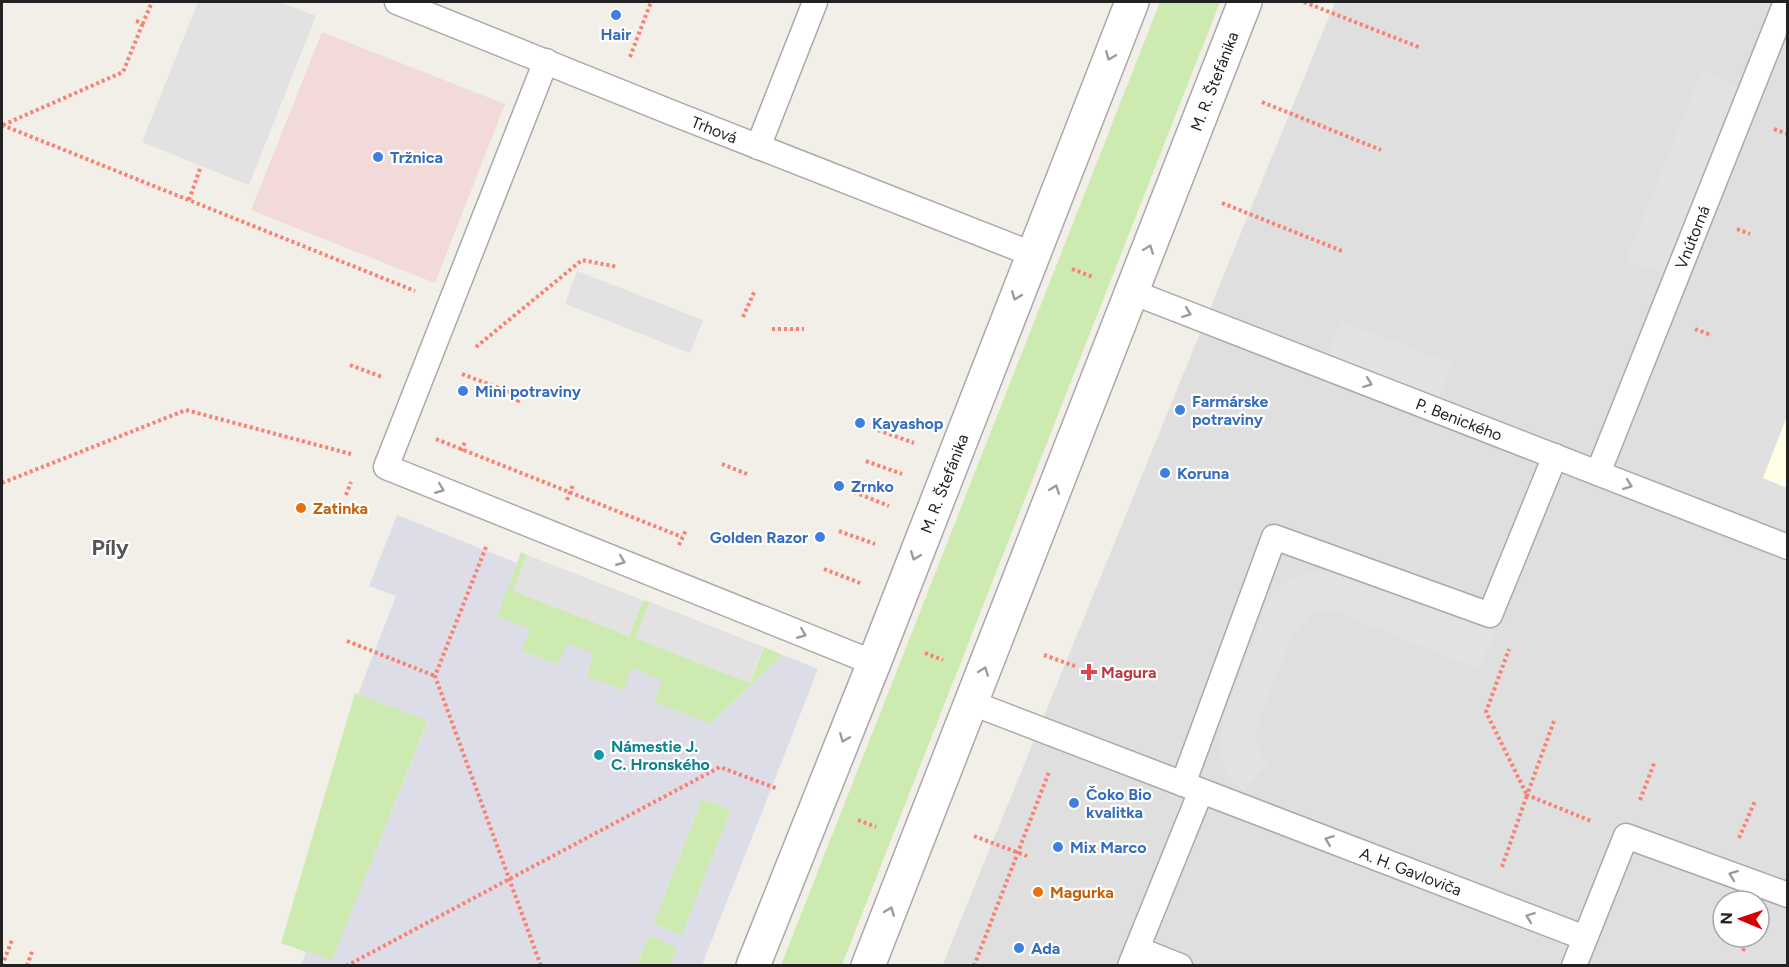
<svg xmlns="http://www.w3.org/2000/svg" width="1789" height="967" font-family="Figtree,sans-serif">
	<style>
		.residential { fill: #e0dfdf; fill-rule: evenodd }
		.commercial { fill: #f2dad9 }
		.education { fill: #ffffe5 }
		.grass { fill: #cdebb0 }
		.parking { fill: #e2e2e2 }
		.plaza { fill: #dddde8; fill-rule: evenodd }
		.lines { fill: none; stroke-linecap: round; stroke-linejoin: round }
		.lane-casing { stroke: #a9a9a9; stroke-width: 27 }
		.street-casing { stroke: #a9a9a9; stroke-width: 36 }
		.path { stroke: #fa8072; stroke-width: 4; stroke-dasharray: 3 3; stroke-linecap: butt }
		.lane { stroke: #fff; stroke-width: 24 }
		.street { stroke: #fff; stroke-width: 33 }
		.oneway { stroke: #9c9c9c }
		.shop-dot { fill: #3f7fe0; stroke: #fff; stroke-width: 2 }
		.food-dot { fill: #e8710a; stroke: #fff; stroke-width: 2 }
		.health-dot { fill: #e0444e; stroke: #fff; stroke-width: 2 }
		.culture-dot { fill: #0f9aa8; stroke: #fff; stroke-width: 2 }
		.labels { text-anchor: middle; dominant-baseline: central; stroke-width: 4.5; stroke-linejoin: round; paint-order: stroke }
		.shop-label { font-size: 16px; font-weight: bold; fill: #366cbe; stroke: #fff; text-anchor: start }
		.street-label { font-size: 16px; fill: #222; stroke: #fff }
		.food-label { font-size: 16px; font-weight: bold; fill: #c56008; stroke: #fff; text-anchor: start }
		.health-label { font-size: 16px; font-weight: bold; fill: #be3a42; stroke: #fff; text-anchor: start }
		.culture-label { font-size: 16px; font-weight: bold; fill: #0d838f; stroke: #fff; text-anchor: start }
		.district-label { font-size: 22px; font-weight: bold; fill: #555; stroke: #fff }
	</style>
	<rect width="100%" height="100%" fill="#f2efe9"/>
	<path class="residential" d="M1335,2H1787V965L942,966ZM1723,901H1759V937H1723Z"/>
	<path class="commercial" d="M322,32L505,104L435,283L251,210Z"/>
	<path class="education" d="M1787,416V488L1763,478Z"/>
	<path class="grass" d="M1160,2H1220L842,965H781Z
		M521,552L527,555L514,591L629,636L643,600L650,602L636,638L750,683L764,647L783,655L710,724L653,702L662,680L624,691L586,676L594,654L567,644L559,665L522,651L497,616Z
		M355,693L428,720L332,961L281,943Z
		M702,799L731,810L682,935L653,924Z
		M649,935L677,947L670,965L636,966Z"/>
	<path class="parking" d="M198,2H280L316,16L249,185L142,142Z
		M1702,71L1739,86L1664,274L1627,259Z
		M577,271L703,320L690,353L565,304Z
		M1341,321L1452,364L1438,399L1328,355Z
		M527,555L643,600L629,636L513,591Z
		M1323,569L1349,572L1495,632L1479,670L1333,610L1314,612L1293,633L1255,732L1258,751L1269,764L1243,791L1227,776L1219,750L1223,720L1269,600L1290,579Z
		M650,602L764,647L749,683L635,638Z"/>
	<path class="plaza" d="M397,515L517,563L497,616L530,629L522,651L558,665L567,643L594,654L586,676L623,690L632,668L662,680L654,702L710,724L783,655L818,669L702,965H670L677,947L649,935L636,965H301L306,952L332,960L428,721L358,694L396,596L369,586ZM702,799L731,810L682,935L653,924Z"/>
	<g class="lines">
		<g class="lane-casing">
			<g id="lane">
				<path id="s1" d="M397,2L675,114L1032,254"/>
				<path d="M546,61L386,467L874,663"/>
				<path d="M758,147L815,2"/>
				<path id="s2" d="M1132,292L1788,547"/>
				<path id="s3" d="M1598,473L1786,2"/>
				<path id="s4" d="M972,703L1585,938"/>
				<path d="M1183,784L1274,537L1490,615L1555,456"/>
				<path d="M1137,949L1180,966"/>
				<path d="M1130,966L1201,791"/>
				<path d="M1574,966L1626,836L1788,895"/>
			</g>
		</g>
		<g class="street-casing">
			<g id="street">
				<path id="s5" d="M753,966L874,663L1132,2"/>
				<path id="s6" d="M868,966L1245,2"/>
			</g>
		</g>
		<path class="path" d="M1304,2L1421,48
			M136,21L143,23L152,2
			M630,57L651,2
			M1262,102L1381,150
			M2,125L415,291
			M3,125L123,72L143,23
			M1774,129L1788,134
			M189,200L201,166
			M1222,203L1342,251
			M1737,229L1750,234
			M1072,269L1093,277
			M743,317L755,290
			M772,329H804
			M1695,329L1711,335
			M476,347L582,260L618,267
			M350,365L382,377
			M462,374L520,396L517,403
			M878,430L914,443
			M436,439L682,537
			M461,451L465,442
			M866,461L902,474
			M722,464L747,474
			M2,483L186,410L351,454
			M854,492L889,506
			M346,495L351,482
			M567,500L573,485
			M839,531L875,544
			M679,545L686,530
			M486,547L435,676L541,966
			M824,569L860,583
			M347,641L435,676
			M925,653L943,660
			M1044,655L1075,666
			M1554,721L1527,795L1591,821
			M1640,800L1655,761
			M858,820L876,827
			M974,836L1027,856
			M1739,838L1755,801
			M1502,867L1527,795L1486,712L1509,649
			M1743,951L1749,937
			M2,966L12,940
			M27,966L33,949
			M346,966L720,767L778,789
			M974,966L1049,772"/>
		<use href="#lane" class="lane"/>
		<use href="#street" class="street"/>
	</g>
	<defs><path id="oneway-chevron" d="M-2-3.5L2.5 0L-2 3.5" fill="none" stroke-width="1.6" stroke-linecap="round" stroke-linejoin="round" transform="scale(1.5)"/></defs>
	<g class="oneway">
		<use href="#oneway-chevron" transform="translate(1110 56) rotate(112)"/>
		<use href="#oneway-chevron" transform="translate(1149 249) rotate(-69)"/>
		<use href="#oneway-chevron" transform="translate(1016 296) rotate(111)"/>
		<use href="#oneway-chevron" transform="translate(1187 313) rotate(21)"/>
		<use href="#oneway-chevron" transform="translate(1368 383) rotate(21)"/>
		<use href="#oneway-chevron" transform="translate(1628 485) rotate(21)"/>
		<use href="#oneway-chevron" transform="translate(440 489) rotate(22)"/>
		<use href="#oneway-chevron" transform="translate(1055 489) rotate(-69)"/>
		<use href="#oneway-chevron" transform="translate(915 556) rotate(111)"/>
		<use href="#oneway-chevron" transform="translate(621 561) rotate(22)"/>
		<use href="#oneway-chevron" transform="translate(802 634) rotate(22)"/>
		<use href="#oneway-chevron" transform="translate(984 671) rotate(-69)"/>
		<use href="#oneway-chevron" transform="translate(844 738) rotate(112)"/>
		<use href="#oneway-chevron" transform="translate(1329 840) rotate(-159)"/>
		<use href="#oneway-chevron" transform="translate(1733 875) rotate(-160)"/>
		<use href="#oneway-chevron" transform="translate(890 911) rotate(-69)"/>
		<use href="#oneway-chevron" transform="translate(1530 917) rotate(-159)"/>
	</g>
	<g class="shop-dot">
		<circle cx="616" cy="15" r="6"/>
		<circle cx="378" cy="157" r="6"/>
		<circle cx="463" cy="391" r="6"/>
		<circle cx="1180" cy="410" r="6"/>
		<circle cx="860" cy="423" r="6"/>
		<circle cx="1165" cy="473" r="6"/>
		<circle cx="839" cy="486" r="6"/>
		<circle cx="820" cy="537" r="6"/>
		<circle cx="1074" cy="803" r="6"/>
		<circle cx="1058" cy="847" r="6"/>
		<circle cx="1019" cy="948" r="6"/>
	</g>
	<g class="food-dot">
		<circle cx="301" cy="508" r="6"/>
		<circle cx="1038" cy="892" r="6"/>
	</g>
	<path class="health-dot" d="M1086 663h6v6h6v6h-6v6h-6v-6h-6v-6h6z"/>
	<circle class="culture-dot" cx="599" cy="755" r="6"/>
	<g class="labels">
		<g class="shop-label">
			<text x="616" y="34" text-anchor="middle">Hair</text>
			<text x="390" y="157">Tržnica</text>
			<text x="475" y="391">Mini potraviny</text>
			<text x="1192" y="401">Farmárske<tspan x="1192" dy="18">potraviny</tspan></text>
			<text x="872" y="423">Kayashop</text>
			<text x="1177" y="473">Koruna</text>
			<text x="851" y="486">Zrnko</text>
			<text x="808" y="537" text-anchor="end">Golden Razor</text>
			<text x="1086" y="794">Čoko Bio<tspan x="1086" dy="18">kvalitka</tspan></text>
			<text x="1070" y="847">Mix Marco</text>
			<text x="1031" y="948">Ada</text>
		</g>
		<g class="street-label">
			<text stroke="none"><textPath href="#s6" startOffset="950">M. R. Štefánika</textPath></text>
			<text stroke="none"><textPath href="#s1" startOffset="342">Trhová</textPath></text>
			<text stroke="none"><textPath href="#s3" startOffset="254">Vnútorná</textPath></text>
			<text stroke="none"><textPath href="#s2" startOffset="351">P. Benického</textPath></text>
			<text stroke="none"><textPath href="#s5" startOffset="519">M. R. Štefánika</textPath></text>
			<text stroke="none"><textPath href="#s4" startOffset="470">A. H. Gavloviča</textPath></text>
		</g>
		<g class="food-label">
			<text x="313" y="508">Zatinka</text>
			<text x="1050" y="892">Magurka</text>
		</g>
		<g class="health-label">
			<text x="1101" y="672">Magura</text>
		</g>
		<g class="culture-label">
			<text x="611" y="746">Námestie J.<tspan x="611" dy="18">C. Hronského</tspan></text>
		</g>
		<g class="district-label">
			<text x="110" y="547">Píly</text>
		</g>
	</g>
	<rect width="1789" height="967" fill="none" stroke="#222222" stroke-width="6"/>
	<g transform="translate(1741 919) rotate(272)"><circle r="28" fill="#ffffff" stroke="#a7a7a7" stroke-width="1.5"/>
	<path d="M0-4.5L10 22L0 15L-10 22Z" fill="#d40000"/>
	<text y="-9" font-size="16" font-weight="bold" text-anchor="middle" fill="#222222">N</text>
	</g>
</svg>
